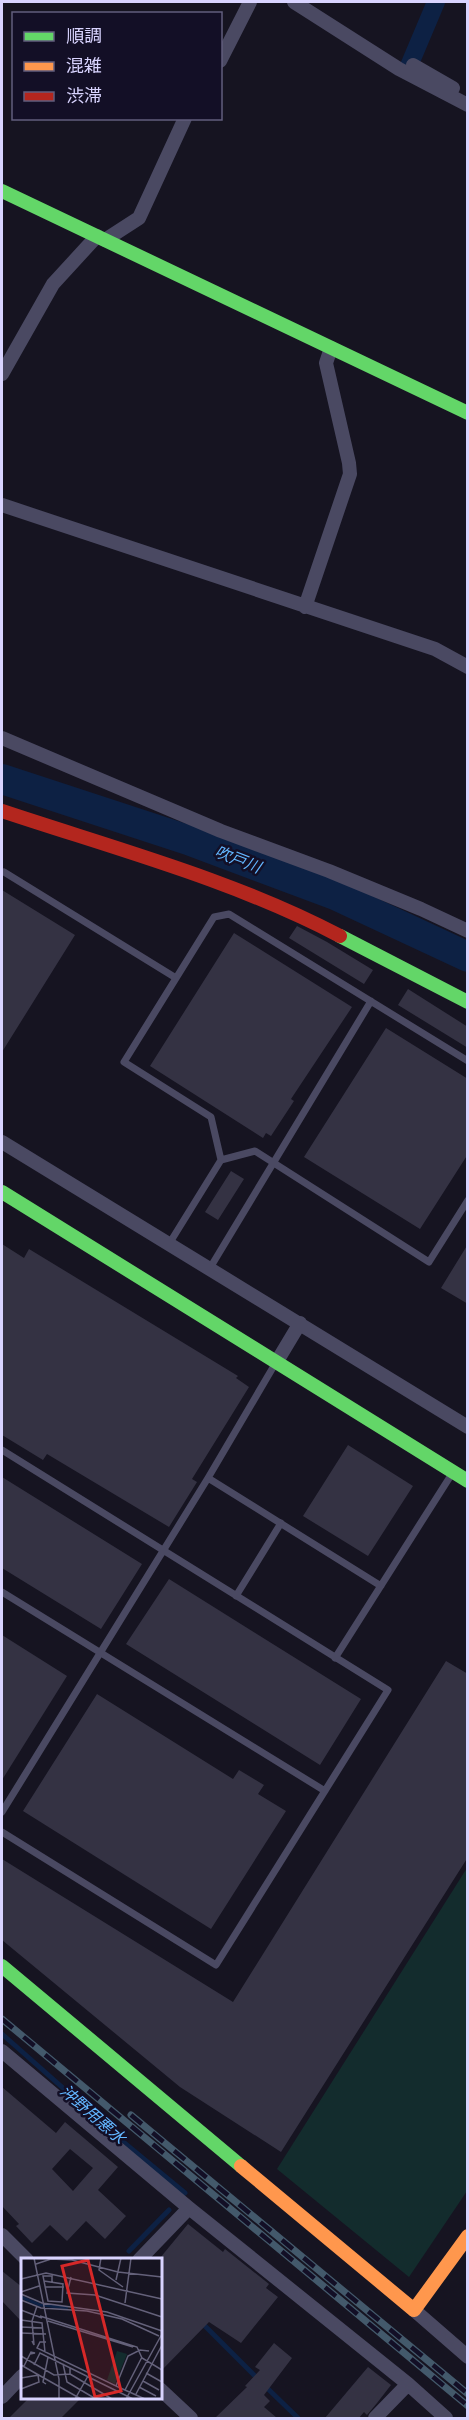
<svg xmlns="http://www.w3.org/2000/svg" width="469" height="2420" font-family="Quicksand,'Noto Sans JP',sans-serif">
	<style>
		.green { fill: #132c2d }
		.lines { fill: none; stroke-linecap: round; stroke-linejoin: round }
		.stream { stroke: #0d2144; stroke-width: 5 }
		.canal { stroke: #0d2144; stroke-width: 18 }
		.river { stroke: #0d2144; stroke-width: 30 }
		.building { fill: #343243; fill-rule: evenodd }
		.lane { stroke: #4a4962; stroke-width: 7 }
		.street { stroke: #4a4962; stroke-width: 14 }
		.fast { stroke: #63d668; stroke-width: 14 }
		.slow { stroke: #ff974d; stroke-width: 14 }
		.jam { stroke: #b3261e; stroke-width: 14 }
		.rail-casing { stroke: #43596b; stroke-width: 7 }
		.rail { stroke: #130f26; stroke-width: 4.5; stroke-dasharray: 14; stroke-linecap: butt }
		.labels { text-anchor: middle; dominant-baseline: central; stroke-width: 5; stroke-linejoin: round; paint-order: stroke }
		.water-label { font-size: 16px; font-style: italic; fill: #62b6ff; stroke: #130f26 }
		.inset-river { fill: none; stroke: #0d2144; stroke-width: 3 }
		.inset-road { fill: none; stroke: #64617a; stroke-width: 1.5 }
		.view { fill: #d62828; fill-opacity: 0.15; stroke: #d62828; stroke-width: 3 }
		.inset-edge { fill: none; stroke: #d9d4ff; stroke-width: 3 }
	</style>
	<rect width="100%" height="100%" fill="#161421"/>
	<path class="green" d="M467,1868V2191L409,2277L277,2169Z"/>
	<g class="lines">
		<path class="stream" d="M2,2034L80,2103L82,2108L185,2193
			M129,2251L169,2210
			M201,2322L258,2379
			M265,2386L298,2418"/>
		<path class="canal" d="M409,66L436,2"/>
		<path class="river" d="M2,779L188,840L335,895L468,957"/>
	</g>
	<path class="building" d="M2,890L75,935L2,1052Z
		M297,926L327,942L373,970L364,984L289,938Z
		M234,933L352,1007L291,1099L294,1101L271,1136L266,1133L263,1138L150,1066Z
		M408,989L468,1027V1048L398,1005Z
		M386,1028L468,1079V1154L420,1229L304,1157Z
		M231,1171L244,1179L218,1220L205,1212Z
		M2,1244L24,1258L29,1249L238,1376L236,1378L249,1387L192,1479L197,1482L169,1527L47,1454L43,1460L2,1435Z
		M468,1244V1304L441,1288Z
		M348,1445L413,1486L368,1556L303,1516Z
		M2,1477L142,1564L101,1629L2,1568Z
		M169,1579L361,1699L320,1765L126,1644Z
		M2,1635L67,1676L2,1780Z
		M446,1661L468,1674V1857L281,2152L180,2087L2,1940V1859L233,2002Z
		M97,1694L233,1779L239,1770L264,1785L258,1794L286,1811L211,1929L23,1811Z
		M2,2087L56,2133L65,2122L118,2167L98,2190L126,2216L105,2239L86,2221L67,2241L50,2225L32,2243L16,2226L19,2224L2,2206ZM70,2149L93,2168L73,2191L52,2169Z
		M188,2224L223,2252L225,2249L269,2284L266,2288L278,2297L241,2343L209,2322L160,2372V2258Z
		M2,2271L22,2287V2322L2,2301Z
		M274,2343L292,2358L264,2395L270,2401L264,2407L277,2418H215L247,2387L245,2386L260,2370L255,2367Z
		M368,2367L391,2385L377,2403L367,2415L364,2412L359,2418H325Z
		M30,2397H82L61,2418H9Z"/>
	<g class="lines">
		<path class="lane" d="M4,872L176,978
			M468,1061L229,914L214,917L124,1062L211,1117L221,1160L255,1151L429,1262L468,1200
			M169,1244L221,1160
			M210,1268L371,1001
			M2,1450L388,1690L216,1965L2,1832
			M208,1478L381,1586
			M2,1592L325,1791
			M236,1596L281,1523
			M335,1658L453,1472
			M2,1812L208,1478L275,1364"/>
		<path class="street" d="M294,2L399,69L468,105
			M220,61L250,2
			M413,65L453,88
			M105,240L139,218L185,118
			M2,374L53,284L97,236
			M2,505L435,649L468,667
			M305,607L350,474L349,463L326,363L331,348
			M2,738L221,831L329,871L421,909L468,931
			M2,1142L468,1427
			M276,1363L300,1323
			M2,2051L189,2208L408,2384L446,2418
			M2,2235L27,2260
			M139,2260L189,2208
			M414,2310L468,2357
			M160,2389L191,2418
			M2,2397L22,2376
			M375,2418L408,2384"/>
		<path class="fast" d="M2,191L468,413
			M340,936L468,1002
			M2,1192L468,1481
			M2,1966L241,2166"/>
		<path class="slow" d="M241,2166L414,2310L468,2236"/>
		<path class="jam" d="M2,811C116,849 233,880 340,936"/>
		<g class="rail-casing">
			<path id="rail" d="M2,2019L468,2406
				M131,2115L468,2394"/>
		</g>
		<use href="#rail" class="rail"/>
	</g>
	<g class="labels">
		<g class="water-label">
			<text transform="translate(238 859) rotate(21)">吹戸川</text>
			<text transform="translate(93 2114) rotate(41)">沖野用悪水</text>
		</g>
	</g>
	<g transform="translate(21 2258)">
		<rect width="141" height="141" fill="#161421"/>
		<path d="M96,93L106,96L94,126L86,122Z" fill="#132c2d"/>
		<path class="inset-river" d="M0,39L19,47L47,50"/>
		<path class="inset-road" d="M13,0L38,121V141M80,0L78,12L102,29M15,6L30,1L51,2L97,14L141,19M50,19L46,35L74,37L141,59M0,21L25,15L141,41M95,22L100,0M23,23L42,26L41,44L27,43L22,18H31V24M24,29H43M0,34L18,28M0,36L21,45L86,54L141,73M0,42L20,50L66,53L101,61L138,78M104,45L110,0M0,52L21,60M19,58L116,89L121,100L141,112M0,62L21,65L24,94M27,63L112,89M0,69L22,70M0,75L25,76M11,83L13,87L11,63L16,48M25,84H19L16,90L95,128L107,98L119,92L128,93M0,98L33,117L49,116V110M42,106L46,124L75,141M0,107L60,141M13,107L19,95L112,141M3,108L10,94L14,95L9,96M125,115L141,124M49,116L91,141M0,120L18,117M122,123L138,132M25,126L22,124L27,99M95,128L124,141M118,129L135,138M0,131L18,124L17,117M104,132L121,99M115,136L141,87M54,141L67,118M105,141L141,76"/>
		<path class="view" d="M67,2L100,133L74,139L41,8Z"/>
		<rect width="141" height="141" class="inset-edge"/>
	</g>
	<rect width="469" height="2420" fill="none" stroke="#d9d4ff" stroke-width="6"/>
	<rect x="12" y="12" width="210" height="108" fill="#130f26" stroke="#625e7d" stroke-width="1.5"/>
	<rect x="24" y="32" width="30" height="9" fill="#63d668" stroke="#625e7d" stroke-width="1.5"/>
	<text x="66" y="42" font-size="18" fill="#d9d4ff">順調</text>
	<rect x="24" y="62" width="30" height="9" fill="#ff974d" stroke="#625e7d" stroke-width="1.5"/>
	<text x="66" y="72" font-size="18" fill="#d9d4ff">混雑</text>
	<rect x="24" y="92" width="30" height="9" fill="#b3261e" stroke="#625e7d" stroke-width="1.5"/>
	<text x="66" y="102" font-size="18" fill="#d9d4ff">渋滞</text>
</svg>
